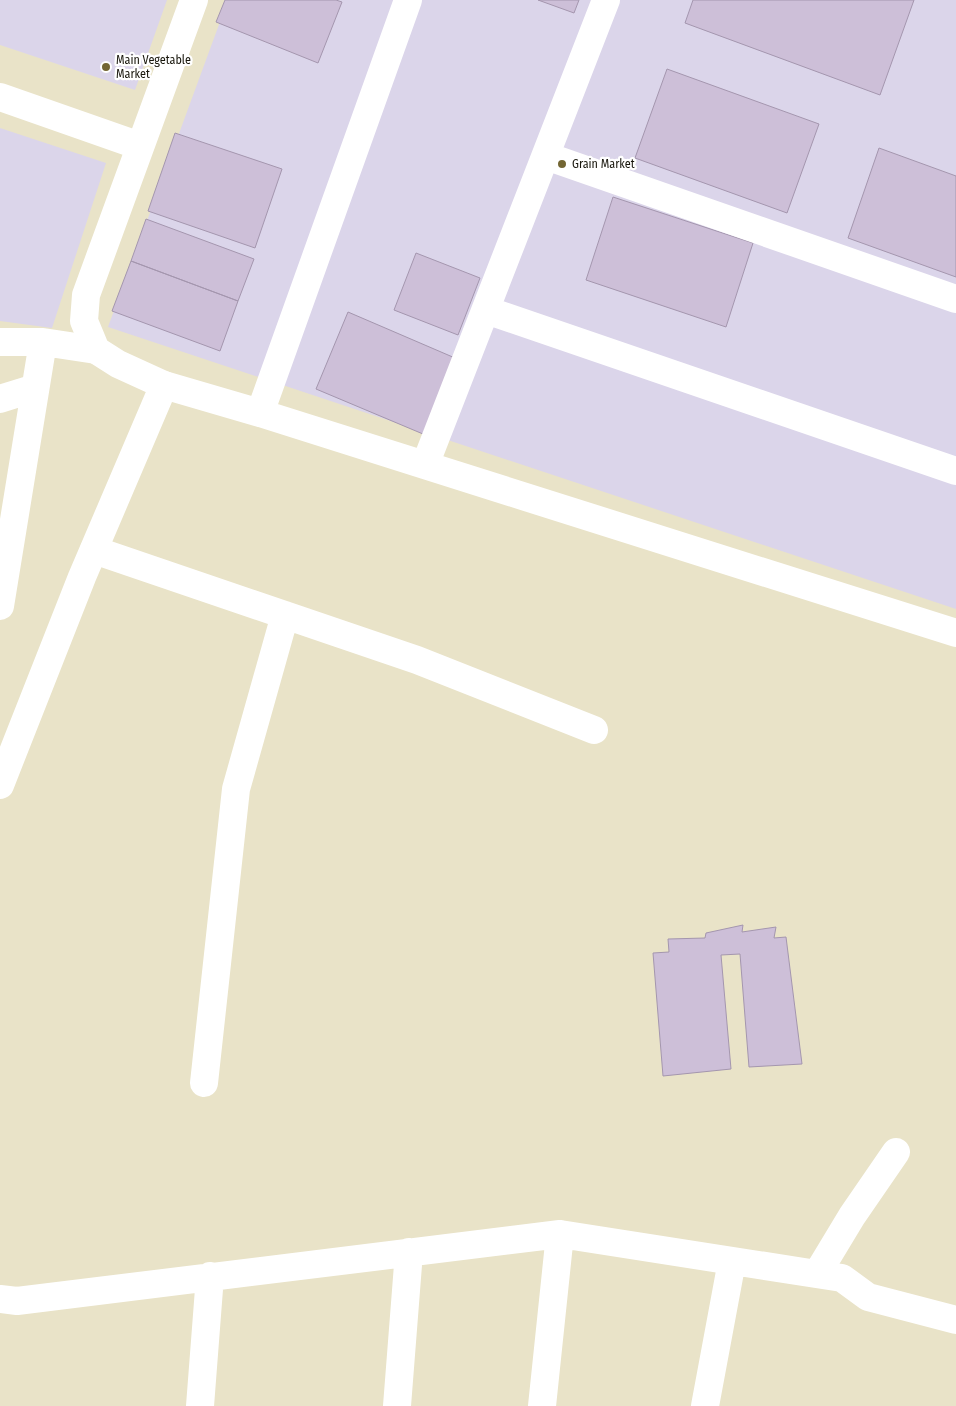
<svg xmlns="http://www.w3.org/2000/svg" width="956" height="1406" font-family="'Fira Sans Condensed',sans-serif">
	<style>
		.commercial { fill: #dbd5ea }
		.building { fill: #cdbfd8; stroke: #a496ae }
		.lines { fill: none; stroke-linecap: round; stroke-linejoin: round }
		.street { stroke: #fff; stroke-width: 28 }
		.secondary { stroke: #fff; stroke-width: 28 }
		.poi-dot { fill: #736633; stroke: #fff; stroke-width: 2 }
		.labels { text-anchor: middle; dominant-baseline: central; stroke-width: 4.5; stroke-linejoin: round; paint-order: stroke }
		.poi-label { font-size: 12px; fill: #18160c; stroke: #fff; text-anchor: start }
	</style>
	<rect width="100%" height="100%" fill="#e9e3c8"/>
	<path class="commercial" d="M0,0H167L135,90L0,45Z
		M228,0H956V609L108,327Z
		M0,128L106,163L52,328L0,321Z"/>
	<path class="building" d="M225,0H336L342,2L318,63L216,22Z
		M538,0H579L574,13Z
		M693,0H914L880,95L685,23Z
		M667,69L819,124L787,213L635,158Z
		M175,133L282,169L255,248L148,211Z
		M879,148L956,176V277L848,238Z
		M613,197L753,243L726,327L586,280Z
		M146,219L254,259L238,301L131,261Z
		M416,253L480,278L458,335L394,310Z
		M131,261L238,301L220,351L112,311Z
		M348,312L455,358L423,434L316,389Z
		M743,925L742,932L776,927L774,938L786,937L802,1064L749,1067L740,954L721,955L731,1069L663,1076L653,953L669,952L668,939L705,938L706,933Z"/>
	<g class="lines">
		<path class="street" d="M546,156L956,299
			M486,310L956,471
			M0,342H43L96,350
			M164,385L260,413L956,633
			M0,399L35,388
			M260,413L408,0
			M425,465L606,0
			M94,550L417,660L594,730
			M0,606L43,342
			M204,1083L236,789L285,615
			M817,1274L852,1216L896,1152
			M0,1299L17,1301L560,1234L842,1278L868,1297L956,1320
			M200,1406L210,1276
			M397,1406L409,1252
			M542,1406L560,1234
			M705,1406L732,1261"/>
		<path class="secondary" d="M0,97L140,146
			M0,785L82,577L164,385L118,364L96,350L84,321L86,295L194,0"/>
	</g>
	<g class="poi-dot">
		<circle cx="106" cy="67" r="5"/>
		<circle cx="562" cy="164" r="5"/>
	</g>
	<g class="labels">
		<g class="poi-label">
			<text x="116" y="60">Main Vegetable<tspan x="116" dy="14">Market</tspan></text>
			<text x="572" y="164">Grain Market</text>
		</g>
	</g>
</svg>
